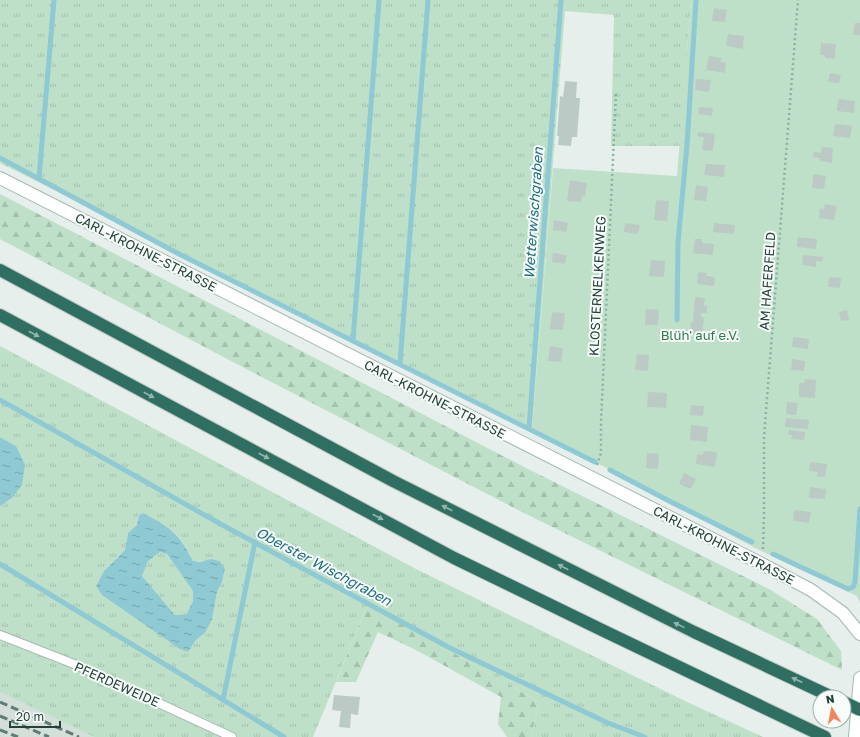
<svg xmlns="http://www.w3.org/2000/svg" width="860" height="737" font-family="'Golos Text',sans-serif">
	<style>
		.built { fill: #d4dfda }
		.grass { fill: url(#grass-tufts); fill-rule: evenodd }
		.forest { fill: url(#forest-firs) }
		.garden { fill: #bfe0c8 }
		.water { fill: url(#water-ripples); fill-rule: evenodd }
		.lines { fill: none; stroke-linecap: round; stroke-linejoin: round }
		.stream { stroke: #8ec9d4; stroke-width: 5 }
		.building { fill: #bbcac4 }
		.lane-casing { stroke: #a8b8b2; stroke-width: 10 }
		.street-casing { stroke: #a8b8b2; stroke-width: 14 }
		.highway-casing { stroke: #c2cac8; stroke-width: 14 }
		.path { stroke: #86b3a5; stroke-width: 2.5; stroke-dasharray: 2 3; stroke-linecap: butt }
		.lane { stroke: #fff; stroke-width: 8 }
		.street { stroke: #fff; stroke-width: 12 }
		.highway { stroke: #2f6f62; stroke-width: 12 }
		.rail { stroke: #5f7d75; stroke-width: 3; stroke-dasharray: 8 4; stroke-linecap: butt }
		.highway-bridge-casing { stroke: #c2cac8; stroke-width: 14; stroke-linecap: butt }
		.highway-bridge { stroke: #2f6f62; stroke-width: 12 }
		.oneway { fill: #93b5ae }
		.labels { text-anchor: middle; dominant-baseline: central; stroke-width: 4; stroke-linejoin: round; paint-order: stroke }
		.street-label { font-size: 13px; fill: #24423a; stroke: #f7fbf9 }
		.park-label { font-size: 13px; fill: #2d7a4b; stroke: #f7fbf9 }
		.water-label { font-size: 14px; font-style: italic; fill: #1c6f80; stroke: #f7fbf9 }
	</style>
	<defs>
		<pattern id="grass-tufts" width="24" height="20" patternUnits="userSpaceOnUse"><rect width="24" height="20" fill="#bfe0c8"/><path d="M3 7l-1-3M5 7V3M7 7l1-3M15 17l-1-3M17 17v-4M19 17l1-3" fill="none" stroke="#a4c1ad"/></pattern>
		<pattern id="forest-firs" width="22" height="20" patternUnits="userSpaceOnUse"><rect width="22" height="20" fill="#bfe0c8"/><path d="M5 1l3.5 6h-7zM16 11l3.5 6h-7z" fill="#a4c1ad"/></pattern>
		<pattern id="water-ripples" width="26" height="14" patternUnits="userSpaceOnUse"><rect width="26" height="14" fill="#8ec9d4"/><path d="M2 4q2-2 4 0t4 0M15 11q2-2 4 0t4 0" fill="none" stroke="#74a5ad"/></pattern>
	</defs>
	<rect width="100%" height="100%" fill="#e6efeb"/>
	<path class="built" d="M0,692L94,737H0Z"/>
	<path class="grass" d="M0,0H691L680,146H611L614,15L565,11L532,428L0,163Z
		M0,346L416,569L685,701L763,737H531L539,702L368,604L313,737H94L0,692V506L12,498L16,446L0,437ZM143,513C170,527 180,533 193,561C204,563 208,558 220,561L225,569L222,582L217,592L212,620L205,633L196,640L188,652L96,586L104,571L125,550L128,533L137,525L139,515Z
		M160,552L167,554L193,591V601L186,615H175L142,576L148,561Z"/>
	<path class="forest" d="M0,194L528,469L769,589L817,619L841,651L842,670L522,512L233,362L0,239Z
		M368,604L539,702L531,737H507L498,724L501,697L416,650L378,632L356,682H336Z"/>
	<path class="garden" d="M691,0H860V603L857,596L753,547L532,428L553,168L677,176Z"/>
	<path class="water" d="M0,437L16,446L25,465L22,485L12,498L0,506Z
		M143,513C170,527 179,533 193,561L200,562L211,559L220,561L225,569L222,582L217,592L212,620L205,633L196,640L188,652L180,649L102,595L96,586L104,571L125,550L128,533L137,525L139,515ZM160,552L167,554L193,591V601L186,615H175L142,576L148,561Z"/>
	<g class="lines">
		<path class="stream" d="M0,158L177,253L595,462
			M39,178L54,0
			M677,320L678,243L687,145L696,0
			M353,340L379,0
			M400,363L428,0
			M0,400L226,527L450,648L608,723L645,737
			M529,428L561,0
			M610,470L673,503L752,542
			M773,554L848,589L853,587L855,582L860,509
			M0,564L284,737
			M223,700L255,542"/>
	</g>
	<path class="building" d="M714,8L727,10L725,22L712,21Z
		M855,23H860V35H853Z
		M728,34L744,36L743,49L726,46Z
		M821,43L836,44L835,59L825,58V55H820Z
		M709,56L722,58L721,62L726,63L725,73L706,70Z
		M830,73L841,75L839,83L828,82Z
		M696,79L711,80L709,92L695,90Z
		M565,81L577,82L576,98H580L577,137H572L571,146L558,145L559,136H557L560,96L563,97Z
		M838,99L855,101L854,113L837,111Z
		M699,107L713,108L712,116L698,114Z
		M835,124L852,126L850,138L833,136Z
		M698,132L715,134L713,151L702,150L704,137L697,136Z
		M822,147L833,148L832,163L820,161V158L813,157L814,152L821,153Z
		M706,164L725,165L724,177L704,175Z
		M813,174L826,176L824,189L812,188Z
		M570,180L587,183L585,196L582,195L581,202L567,201Z
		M696,185L708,187L706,201L694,200Z
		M656,200L669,201L667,221L654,220Z
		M825,204L837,206L834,220L819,218L820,208L824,209Z
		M554,220L568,223L566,232L553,230Z
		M625,223L640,225L638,234L624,232Z
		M714,223L735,225L734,234L713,232Z
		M798,237L817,239L816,249L797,247Z
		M695,239H702V243L714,244L713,255L693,253Z
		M553,253L567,255L565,264L552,262Z
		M803,255L823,257L822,262L816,261V267L802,265Z
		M651,260L665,261L664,277L649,276Z
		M698,272L707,273L706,276L715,277L714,286L697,284Z
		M829,277L841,278L840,288L828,287Z
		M695,297L705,298L704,306H707V313H701V317L704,318L702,335L690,334L691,322H693Z
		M646,309L659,310L658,325H645Z
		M847,310L849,320L841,321L839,312Z
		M552,312L565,313L563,330L550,329Z
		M793,337L809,339L808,349L792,347Z
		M550,346L563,348L561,362L548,361Z
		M637,354L649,355L648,371L635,370Z
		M792,359L805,361L804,371L791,370Z
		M805,379L816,380L815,398L799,397V383H804Z
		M648,392L667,393L666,408L647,407Z
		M787,402L798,403L796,415L786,414Z
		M691,405L704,406L703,416L690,415Z
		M786,418L809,420L808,429L785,427Z
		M691,425L708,427L707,442L690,440Z
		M789,430L805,432L804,440L791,439L792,435H788Z
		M704,451L717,452L715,467L696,464L697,454L703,455Z
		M647,453L659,454L658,469L646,468Z
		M810,462L827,464L825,477H817L818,472L809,471Z
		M684,473L696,479L691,489L679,484Z
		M810,487L826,489L825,499L809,498Z
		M794,510L811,512L809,523L793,521Z
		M334,695L360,697L358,715L351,714L350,728L339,727L341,711L332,710Z"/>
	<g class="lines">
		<g class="lane-casing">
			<path id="lane" d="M0,635L74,664L232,737"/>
		</g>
		<g class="street-casing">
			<path id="street" d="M0,178L762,564L811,590L843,613L860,634
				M855,737L860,678"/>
		</g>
		<g class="highway-casing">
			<path id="highway" d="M0,270L393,481L694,632L832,697
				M0,315L454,558L604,631L825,737"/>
		</g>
		<path class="path" d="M597,465L601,453V422L616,92
			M763,549L764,513V437L798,0"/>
		<use href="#lane" class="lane"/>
		<use href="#street" class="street"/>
		<use href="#highway" class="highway"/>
		<path class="rail" d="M0,702L79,737
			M0,716L49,737
			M0,730L18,737"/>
		<g class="highway-bridge-casing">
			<path id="highway-bridge" d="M844,702L860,710"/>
		</g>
		<use href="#highway-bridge" class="highway-bridge"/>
	</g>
	<defs><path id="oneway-solid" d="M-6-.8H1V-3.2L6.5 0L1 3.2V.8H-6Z"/></defs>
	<g class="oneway">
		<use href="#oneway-solid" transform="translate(34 334) rotate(28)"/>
		<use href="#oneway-solid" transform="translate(149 395) rotate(28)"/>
		<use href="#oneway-solid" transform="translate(264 456) rotate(28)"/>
		<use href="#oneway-solid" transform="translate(447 508) rotate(-153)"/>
		<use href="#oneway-solid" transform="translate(378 517) rotate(28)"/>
		<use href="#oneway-solid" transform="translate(563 567) rotate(-153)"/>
		<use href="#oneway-solid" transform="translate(679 625) rotate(-154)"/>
		<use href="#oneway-solid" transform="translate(797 680) rotate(-155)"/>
	</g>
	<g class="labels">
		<g class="street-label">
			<text transform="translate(146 252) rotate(27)">CARL-KROHNE-STRASSE</text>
			<text transform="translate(767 281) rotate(-86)">AM HAFERFELD</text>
			<text transform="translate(597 286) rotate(-87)">KLOSTERNELKENWEG</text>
			<text transform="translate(435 399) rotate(27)">CARL-KROHNE-STRASSE</text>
			<text transform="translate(724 545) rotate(27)">CARL-KROHNE-STRASSE</text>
			<text transform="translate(117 684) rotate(24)">PFERDEWEIDE</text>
		</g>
		<g class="park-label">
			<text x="700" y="335">Blüh' auf e.V.</text>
		</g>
		<g class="water-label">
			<text transform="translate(533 213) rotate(-86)">Wetterwischgraben</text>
			<text transform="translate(324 566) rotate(28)">Oberster Wischgraben</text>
		</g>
	</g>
	<g transform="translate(832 709) rotate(350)"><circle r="19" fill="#f7fbf9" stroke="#a3b1ad"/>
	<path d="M0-3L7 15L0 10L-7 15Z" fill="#f4845f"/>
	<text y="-6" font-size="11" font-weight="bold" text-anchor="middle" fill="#24423a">N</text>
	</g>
	<path d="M10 721v6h50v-6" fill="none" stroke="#24423a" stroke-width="2"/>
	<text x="16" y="721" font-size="12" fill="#24423a" stroke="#f7fbf9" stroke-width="3" paint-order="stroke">20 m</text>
</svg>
